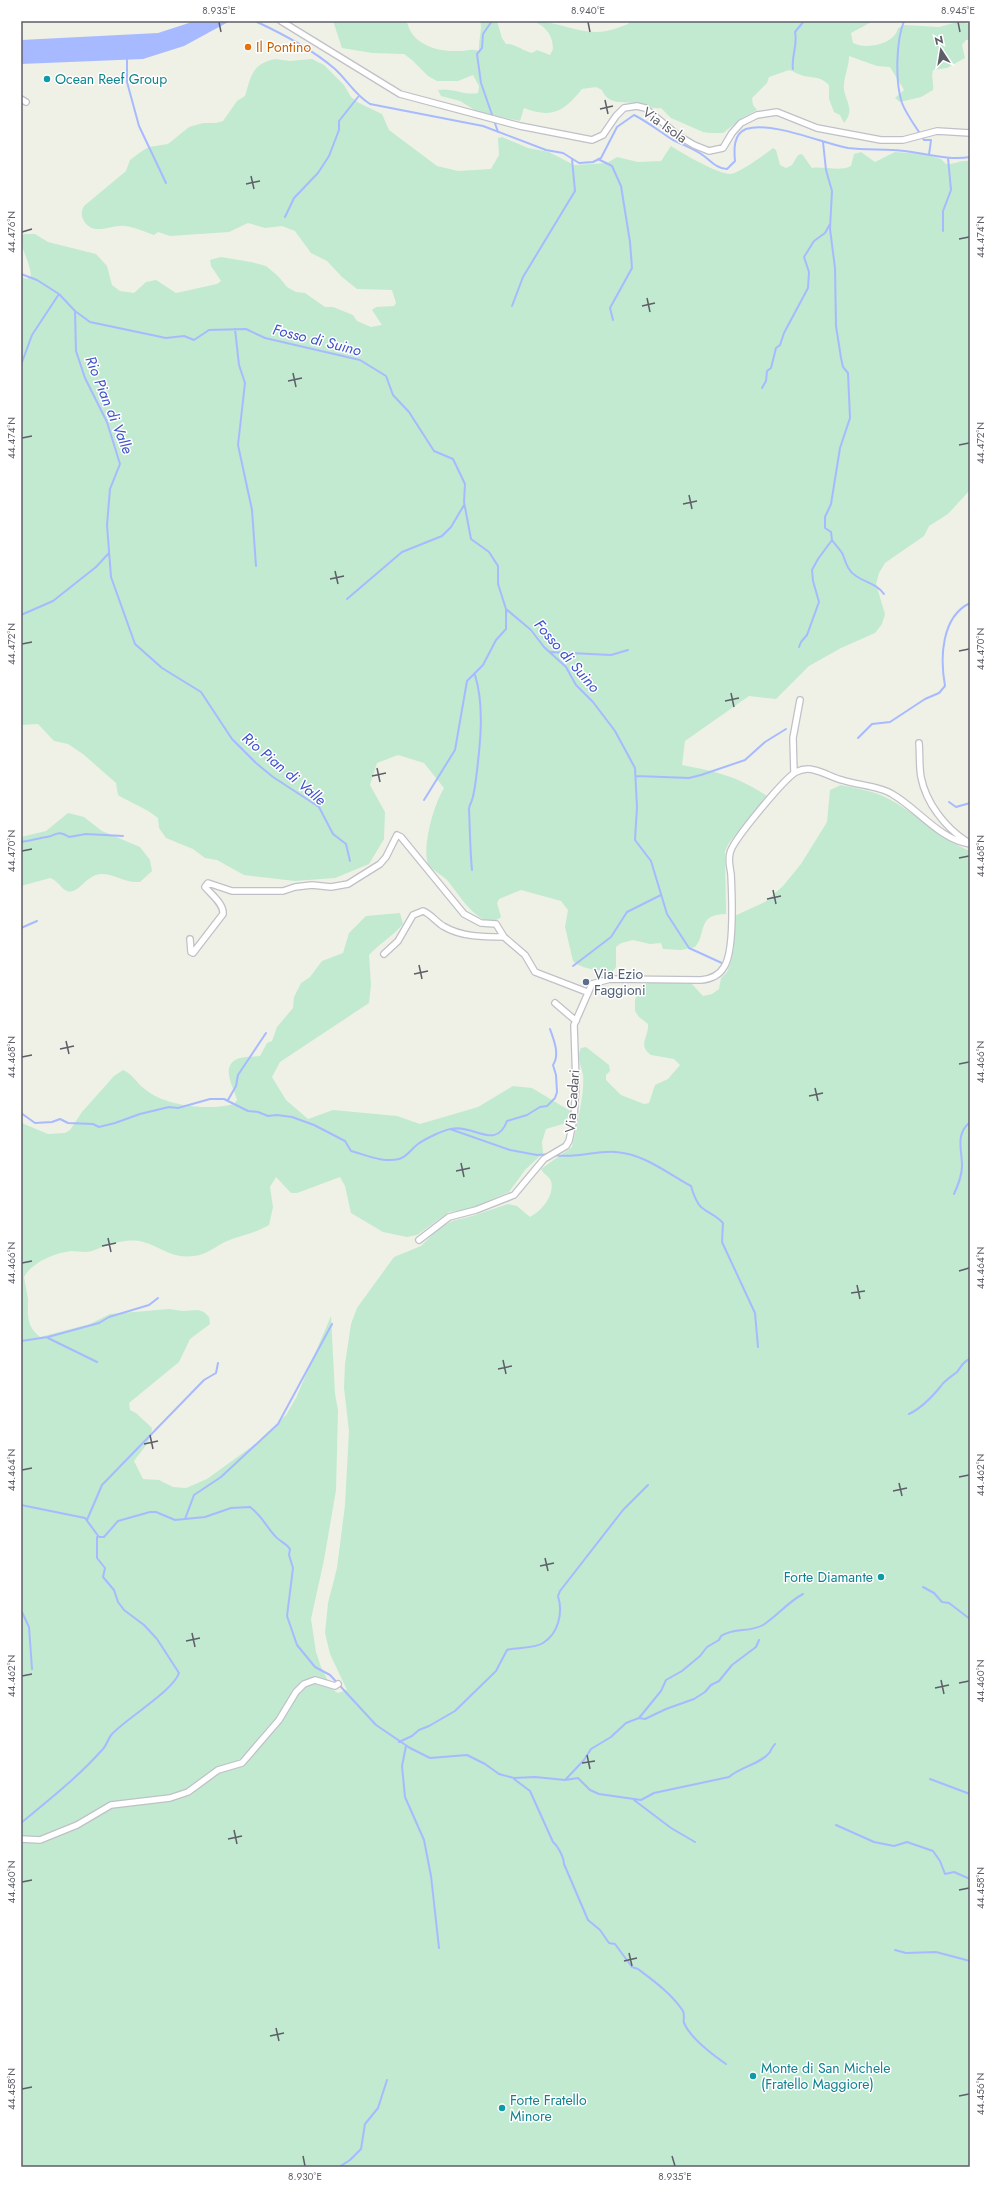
<svg xmlns="http://www.w3.org/2000/svg" width="991" height="2188" font-family="Jost,sans-serif">
	<style>
		.green { fill: #c1ead0 }
		.water { fill: #a8baff }
		.lines { fill: none; stroke-linecap: round; stroke-linejoin: round }
		.stream { stroke: #a8baff; stroke-width: 2 }
		.minor-casing { stroke: #c0c0c8; stroke-width: 8 }
		.minor { stroke: #fff; stroke-width: 5.5 }
		.ticks { fill: none; stroke: #5d5e68; stroke-width: 1.5 }
		.food-dot { fill: #e8710a; stroke: #fff; stroke-width: 1.5 }
		.culture-dot { fill: #0f9aa8; stroke: #fff; stroke-width: 1.5 }
		.service-dot { fill: #5c6f8a; stroke: #fff; stroke-width: 1.5 }
		.labels { text-anchor: middle; dominant-baseline: central; stroke-width: 3; stroke-linejoin: round; paint-order: stroke }
		.food-label { font-size: 14px; fill: #c56008; stroke: #fff; text-anchor: start }
		.culture-label { font-size: 14px; fill: #0d838f; stroke: #fff; text-anchor: start }
		.street-label { font-size: 14px; fill: #5d5e68; stroke: #fff }
		.service-label { font-size: 14px; fill: #4e5e75; stroke: #fff; text-anchor: start }
		.water-label { font-size: 15px; font-style: italic; fill: #3f51ce; stroke: #fff }
		.neatline { fill: none; stroke: #5d5e68; stroke-width: 1.5 }
		.ticks-label { font-size: 10px; text-anchor: middle; fill: #5d5e68 }
	</style>
	<rect width="100%" height="100%" fill="#eff1e6"/>
	<path class="green" d="M333,21H406C408,24 409,29 411,32C420,47 442,52 458,51C466,51 472,48 479,51C478,41 483,28 480,21H497L502,38L506,44C517,44 522,51 532,53L537,50L550,55L553,49C553,35 545,25 532,21C565,21 586,41 620,27C625,25 628,25 631,21H873L851,33L853,43C867,50 895,44 898,28L904,25L939,27L958,22L970,24V40H966L962,45L965,58L947,68L933,70C931,78 934,83 933,90L921,97L900,102L895,98L904,90L890,67L877,66L849,56C849,66 845,74 844,84C842,98 857,108 844,123L840,115L834,112L829,99V85C819,75 813,79 801,75C797,74 793,71 789,70L769,77L767,83L752,98L753,105L757,110L742,118L723,133H710L703,132L671,118L661,108C651,109 647,106 639,104C625,100 609,107 602,90L596,87L582,89C564,111 553,119 524,108L520,121L478,112L460,101L441,96L438,90C451,87 465,96 478,93L479,86L473,75L458,81H437L428,76L412,60L404,54L372,53L342,48Z
		M275,59L290,61L312,59L324,65L344,85L351,97L359,103L382,114L389,130L437,166L458,171L491,169L499,155L498,138L502,137L528,148L549,152L574,165L607,163L617,157L638,162L661,161L671,146C682,153 719,175 731,174C741,172 764,155 773,148L776,150L780,165L786,168L792,165L798,155L802,154L812,168C824,166 840,172 851,166L854,154L861,152L875,162L895,152L924,154L941,159L946,164C954,165 959,160 970,161V490L948,514L929,526L924,536L885,563L879,573L876,584L885,614L882,624L875,633L841,648L809,666L776,699L749,696L685,741L682,765C717,772 737,776 767,796L729,843L725,851L726,914C696,914 707,934 695,947L681,950L663,949L661,943L650,944L633,940L621,943L616,947V967L612,972C601,971 581,969 573,961L565,927L568,910L561,901L521,890L499,899L497,903L501,917C481,934 457,891 447,880C441,874 433,871 428,864C422,846 434,804 444,788L424,763L398,755L377,763L370,785L385,812L384,839L369,864L335,878L295,881L244,875L217,860L205,858L193,849L166,838L159,828L158,818C146,808 131,803 118,795L116,783L83,754L68,744L54,741L38,724L21,725V277L27,279L31,276C30,261 21,251 21,236L24,234H35L48,242L96,254L107,266L112,285L120,291L134,293L146,282L156,280L176,293L217,284L221,281L211,266L210,260L221,257L251,262L266,266L278,276L287,287L296,292L305,293L325,307H333L353,315L357,321L371,327L382,325L372,310L376,307L394,306L396,303L392,290L357,289L342,277L327,261L311,253L295,231L282,226L265,228L248,223L229,232L170,236L158,232L154,235C145,232 135,227 125,226C112,224 94,237 84,221C81,216 81,211 84,206L126,171L130,160L142,151L149,147L168,144L189,127L203,123H216L223,121L237,101L245,96C251,76 252,64 275,59Z
		M841,785C855,788 873,791 885,797C916,812 938,838 970,851V2167H21V1121L24,1124L48,1134L65,1133L70,1130L82,1112L114,1076L123,1070C133,1074 137,1084 146,1090C165,1106 210,1111 234,1104L237,1100C234,1088 220,1067 237,1059C244,1056 253,1057 260,1056L267,1043L272,1041L277,1027L293,1008L294,997L301,983L310,977L322,961L343,953L349,933L366,916L400,913L403,924C392,937 380,943 369,955L371,985L369,1003L280,1062L272,1077L286,1100L308,1119L333,1110L397,1116L420,1124L478,1107L513,1086L532,1088L572,1112L563,1124L546,1129L542,1142L543,1153L525,1170L509,1192L470,1209L449,1212L417,1235L407,1237L383,1232L351,1213L345,1186L340,1177L297,1193H291L276,1177L270,1187L273,1207L269,1225C256,1233 241,1235 227,1241C216,1246 206,1255 194,1256C169,1259 160,1245 139,1241C121,1239 109,1245 92,1251C85,1253 78,1251 71,1251C55,1253 32,1262 24,1277C25,1284 27,1292 28,1299C28,1315 26,1326 40,1337L90,1324L110,1314L169,1309L183,1311L198,1310L204,1312L209,1317L210,1324L190,1339L179,1362L129,1403L130,1410L136,1413L152,1428C152,1441 141,1451 134,1461L143,1479L159,1480L173,1487L186,1488L207,1479L258,1442L286,1415L296,1398L331,1316L335,1394L338,1410L336,1490L324,1560L311,1619L316,1652L321,1667L332,1689L338,1693L347,1690L330,1654L325,1633L328,1603L337,1568L345,1505L349,1431L344,1388L345,1364L351,1324L357,1308L394,1257L421,1246L438,1229L452,1221L472,1216L508,1204L517,1206L530,1217C542,1211 555,1195 551,1181C549,1176 543,1174 541,1169L572,1147C576,1130 585,1092 583,1075C581,1065 576,1057 581,1048L586,1047L604,1061L609,1065L610,1071L606,1075V1080L621,1095L644,1104L649,1103L655,1085L668,1079L680,1065L674,1059L651,1055C637,1045 649,1037 648,1024L639,1017L635,1011V1000L639,988L650,982L691,983L703,996L712,994L719,989L721,978L727,972L731,962L734,948L732,917L765,902L783,886L801,864L827,822L830,790Z
		M68,813L84,817L102,831L140,847L150,860L152,871L140,882H136C124,882 114,874 102,874C86,874 79,895 67,891C60,888 59,881 50,878L21,886V837L46,831Z"/>
	<path class="water" d="M195,21H230L184,46L143,59L21,64V40L158,33Z"/>
	<g class="lines">
		<path class="stream" d="M255,21C283,34 312,49 335,69C348,81 355,95 370,104L483,126L546,150L563,153L579,163L593,162L601,158L617,127L634,115C648,122 659,131 673,140C683,145 695,149 704,156C711,161 717,169 727,169L735,161C734,150 733,134 746,129C772,121 822,143 848,148C864,150 879,149 894,150C920,151 944,161 970,157
			M492,21L483,34L482,48L477,54L481,83L498,132
			M904,21C896,41 895,82 902,103C907,116 917,128 924,140H931L929,155
			M127,58V82L139,126L166,183
			M793,69C791,57 798,45 795,32L804,21
			M598,159L612,166L621,186L630,242L632,268L610,308L613,320
			M285,217L294,198L318,173L329,156L339,130V121L358,97
			M943,231V211L951,190L948,158
			M21,274L37,280L59,294L75,311L90,322L166,338L184,336L194,340L209,330L246,329L265,338L360,360L386,376L393,395L409,412L434,451L453,459L465,484L464,502L471,539L489,552L498,566V584L506,609L531,630L544,647L566,667L576,685L593,702L615,731L635,768L637,807L635,840L651,861L667,914L689,948L724,964
			M512,306L523,277L575,191L572,159
			M75,311L76,351L85,378L107,422L120,464L110,489L107,525L111,577L135,644L162,668L201,692L232,739L256,763L273,777L319,807L333,834L346,844L350,861
			M235,329L239,365L245,383L238,445L252,510L256,566
			M21,365L32,335L59,294
			M762,388L766,381L767,371L771,368L776,348L780,345L784,333L808,288L809,272L804,257L814,241L825,233L830,224
			M832,540C835,545 841,550 843,555C846,563 848,571 856,576C866,583 876,583 884,594
			M347,599L402,552L442,536L451,527L464,505
			M21,615L53,601L96,567L109,553
			M799,647L801,642L807,635L819,602L813,581L812,570L818,559L832,540L831,532L825,528V517L831,504L840,448L850,418L848,373L843,367L841,358L836,326L835,268L830,229L832,191L826,170L823,142
			M550,652L611,655L628,650
			M858,738L872,724L890,722L925,699L939,693L945,686C940,658 941,617 970,603
			M636,776L689,778L701,775L745,760L765,742L786,729
			M424,800L455,750L467,681L483,665L496,640L506,629V609
			M949,802L956,807L970,803
			M21,842C30,841 39,838 47,837C57,836 56,829 69,837L86,834L123,836
			M472,870C470,850 470,829 469,809C469,806 471,803 472,800C474,794 475,786 476,779C480,747 485,707 475,675
			M21,928L37,921
			M573,966L611,937L627,912L661,895
			M228,1100L236,1086L238,1075L266,1033
			M21,1113L35,1123L52,1122L60,1119L68,1123L93,1124L99,1127L115,1123L140,1114L169,1107L178,1108L210,1099H224L248,1111L258,1112L268,1116L277,1115L292,1117L314,1125L345,1141L351,1151C366,1155 383,1163 399,1159C407,1157 411,1149 418,1144C425,1139 443,1130 451,1129C474,1124 496,1151 507,1121L527,1115L540,1107L547,1106L555,1098L557,1092L556,1075L553,1065C560,1055 554,1040 550,1029
			M450,1129L510,1150L537,1155L551,1154
			M555,1155C576,1159 596,1150 616,1152C644,1154 667,1173 691,1186C693,1193 696,1202 701,1207C708,1213 716,1215 723,1223L722,1242L755,1313L758,1347
			M954,1194C958,1185 962,1176 962,1166C962,1149 955,1135 970,1122
			M48,1338L97,1362
			M21,1341L48,1337L99,1323L109,1317L149,1305L158,1298
			M909,1414C922,1408 932,1397 941,1386C944,1381 952,1376 957,1372C962,1366 962,1362 970,1359
			M21,1505L85,1518L99,1537H104L118,1521L150,1512H156L175,1520L205,1517L231,1508L250,1507C264,1518 264,1524 275,1536C279,1541 286,1543 290,1549L289,1555L293,1568L287,1616L297,1645L315,1667L330,1675L376,1725L410,1748L430,1758L467,1755L485,1764L499,1774L514,1778L535,1777L565,1780L578,1778L590,1790L599,1794L641,1800L654,1793L729,1777C740,1767 761,1764 770,1752C771,1750 772,1747 775,1744
			M185,1519L194,1495L221,1477L278,1424L332,1324
			M87,1520L102,1485L204,1380L216,1373L218,1363
			M923,1587L934,1593L942,1602L949,1603L970,1619
			M21,1610L29,1627L32,1669
			M639,1718L645,1719L666,1709L694,1699L705,1692L711,1685L719,1681L732,1665L756,1647L759,1640
			M399,1742L412,1736L419,1730L429,1726L455,1711L496,1671L507,1650C518,1647 533,1649 543,1643C559,1633 563,1612 558,1596L560,1591L623,1510L648,1485
			M406,1746L402,1766L405,1797L424,1840L431,1876L439,1948
			M514,1779L530,1791L553,1842C558,1846 564,1858 564,1864L588,1920L600,1930L609,1943L615,1944L632,1967L638,1969C654,1981 672,1994 683,2011C685,2015 683,2020 684,2023C691,2039 713,2055 726,2064
			M566,1779L584,1760L591,1749L611,1737L626,1723L639,1718L661,1691L666,1680L682,1671L700,1656L707,1647L719,1640L721,1636C735,1627 749,1633 763,1625C777,1616 788,1602 803,1594
			M930,1779L970,1794
			M634,1800L671,1828L695,1842
			M21,1823C49,1800 78,1777 103,1749C107,1745 108,1738 112,1734C127,1718 173,1691 179,1673L157,1639L144,1625L124,1610L118,1602L114,1590L103,1577L105,1568L97,1558V1537
			M836,1825L874,1842L894,1846L907,1842L933,1851L940,1861L945,1874L954,1872L970,1879
			M895,1950L906,1953L936,1952L970,1961
			M339,2167L350,2160L361,2149L365,2124L378,2108L387,2080"/>
		<g class="minor-casing">
			<path id="minor" d="M281,21L400,94L520,126L592,140L603,135L616,116L624,108L637,106L645,108L679,136L694,145L709,151L723,148L732,133L741,123L757,115L777,112L817,128L881,140H903L937,131L970,133
				M21,99L26,102
				M919,743C920,754 919,766 921,777C926,803 945,827 966,841
				M794,773L793,738L800,700
				M190,939L191,952L193,953L223,914C224,904 211,894 205,887L208,883L232,891H283L295,887L312,885L331,887L348,884L380,864L386,857L397,835L401,837L464,914L481,923L496,924L504,937
				M384,954L398,941L413,915L423,911C431,914 436,922 443,926C461,937 484,937 504,937L525,955L535,972L587,992
				M555,1003L576,1021
				M419,1240L449,1217L476,1210L514,1195L544,1159L566,1146L569,1141L574,1118L576,1083L574,1025L592,984L610,979L701,980C711,979 719,976 724,967C735,951 732,894 731,874C730,867 728,861 730,853C732,841 785,778 796,772C802,769 808,768 814,770C824,772 833,778 842,780C856,785 880,786 892,794C917,808 940,840 970,844
				M21,1839L40,1840L77,1825L111,1805L170,1798L188,1792L218,1770L242,1763L279,1720L296,1692L304,1684L315,1680L335,1686L338,1684"/>
		</g>
		<use href="#minor" class="minor"/>
	</g>
	<path class="ticks" d="M219,22L221,32M588,22L590,32M958,22L960,32M605,100L608,114M600,109L613,106M251,176L254,189M246,184L260,181M22,232L32,229M959,239L969,237M647,298L650,312M642,306L655,303M293,373L296,387M288,381L302,378M22,438L32,436M959,445L969,443M689,495L692,509M683,504L697,501M335,571L338,584M330,579L344,576M22,644L32,642M959,651L969,649M731,693L734,707M725,701L739,698M377,768L380,782M372,776L386,773M22,851L32,849M959,858L969,856M773,890L776,904M767,899L781,896M419,965L422,979M414,974L428,971M66,1041L69,1054M60,1049L74,1046M22,1057L32,1055M959,1064L969,1062M815,1088L818,1101M809,1096L823,1093M461,1163L464,1177M456,1171L470,1168M108,1238L111,1252M102,1246L116,1243M22,1263L32,1261M959,1271L969,1268M857,1285L860,1299M851,1293L865,1291M503,1360L506,1374M498,1369L512,1366M150,1435L153,1449M144,1444L158,1441M22,1470L32,1468M959,1477L969,1475M899,1483L902,1496M893,1491L907,1488M545,1558L548,1571M540,1566L554,1563M192,1633L195,1647M186,1641L200,1638M22,1676L32,1674M941,1680L944,1694M959,1683L969,1681M935,1688L949,1685M587,1755L590,1769M582,1763L595,1761M234,1830L237,1844M228,1839L242,1836M22,1882L32,1880M959,1890L969,1888M629,1953L632,1966M624,1961L637,1958M276,2028L279,2041M270,2036L284,2033M22,2089L32,2087M959,2096L969,2094M303,2156L305,2166M672,2156L675,2166"/>
	<circle class="food-dot" cx="248" cy="47" r="4"/>
	<g class="culture-dot">
		<circle cx="47" cy="79" r="4"/>
		<circle cx="881" cy="1577" r="4"/>
		<circle cx="753" cy="2076" r="4"/>
		<circle cx="502" cy="2108" r="4"/>
	</g>
	<circle class="service-dot" cx="586" cy="982" r="4"/>
	<g class="labels">
		<g class="food-label">
			<text x="256" y="47">Il Pontino</text>
		</g>
		<g class="culture-label">
			<text x="55" y="79">Ocean Reef Group</text>
			<text x="873" y="1577" text-anchor="end">Forte Diamante</text>
			<text x="761" y="2068">Monte di San Michele<tspan x="761" dy="16">(Fratello Maggiore)</tspan></text>
			<text x="510" y="2100">Forte Fratello<tspan x="510" dy="16">Minore</tspan></text>
		</g>
		<g class="street-label">
			<text transform="translate(665 125) rotate(35)">Via Isola</text>
			<text transform="translate(572 1101) rotate(-86)">Via Cadari</text>
		</g>
		<g class="service-label">
			<text x="594" y="974">Via Ezio<tspan x="594" dy="16">Faggioni</tspan></text>
		</g>
		<g class="water-label">
			<text transform="translate(317 340) rotate(14)">Fosso di Suino</text>
			<text transform="translate(109 405) rotate(68)">Rio Pian di Valle</text>
			<text transform="translate(567 656) rotate(49)">Fosso di Suino</text>
			<text transform="translate(284 769) rotate(40)">Rio Pian di Valle</text>
		</g>
	</g>
	<rect width="991" height="2188" fill="none" stroke="#ffffff" stroke-width="44"/>
	<g transform="translate(941 50) rotate(348)" stroke="#ffffff" stroke-width="3" paint-order="stroke">
	<path d="M0-3L7 15L0 10L-7 15Z" fill="#5d5e68"/>
	<text y="-6" font-size="11" font-weight="bold" text-anchor="middle" fill="#5d5e68">N</text>
	</g>
	<rect x="22" y="22" width="947" height="2144" class="neatline"/>
	<g class="ticks-label">
		<text x="219" y="14">8.935°E</text>
		<text x="588" y="14">8.940°E</text>
		<text x="958" y="14">8.945°E</text>
		<text transform="translate(11 232) rotate(-90)" y="4">44.476°N</text>
		<text transform="translate(980 237) rotate(-90)" y="4">44.474°N</text>
		<text transform="translate(11 438) rotate(-90)" y="4">44.474°N</text>
		<text transform="translate(980 443) rotate(-90)" y="4">44.472°N</text>
		<text transform="translate(11 644) rotate(-90)" y="4">44.472°N</text>
		<text transform="translate(980 649) rotate(-90)" y="4">44.470°N</text>
		<text transform="translate(11 851) rotate(-90)" y="4">44.470°N</text>
		<text transform="translate(980 856) rotate(-90)" y="4">44.468°N</text>
		<text transform="translate(11 1057) rotate(-90)" y="4">44.468°N</text>
		<text transform="translate(980 1062) rotate(-90)" y="4">44.466°N</text>
		<text transform="translate(11 1263) rotate(-90)" y="4">44.466°N</text>
		<text transform="translate(980 1268) rotate(-90)" y="4">44.464°N</text>
		<text transform="translate(11 1470) rotate(-90)" y="4">44.464°N</text>
		<text transform="translate(980 1475) rotate(-90)" y="4">44.462°N</text>
		<text transform="translate(11 1676) rotate(-90)" y="4">44.462°N</text>
		<text transform="translate(980 1681) rotate(-90)" y="4">44.460°N</text>
		<text transform="translate(11 1882) rotate(-90)" y="4">44.460°N</text>
		<text transform="translate(980 1888) rotate(-90)" y="4">44.458°N</text>
		<text transform="translate(11 2089) rotate(-90)" y="4">44.458°N</text>
		<text transform="translate(980 2094) rotate(-90)" y="4">44.456°N</text>
		<text x="305" y="2180">8.930°E</text>
		<text x="675" y="2180">8.935°E</text>
	</g>
</svg>
